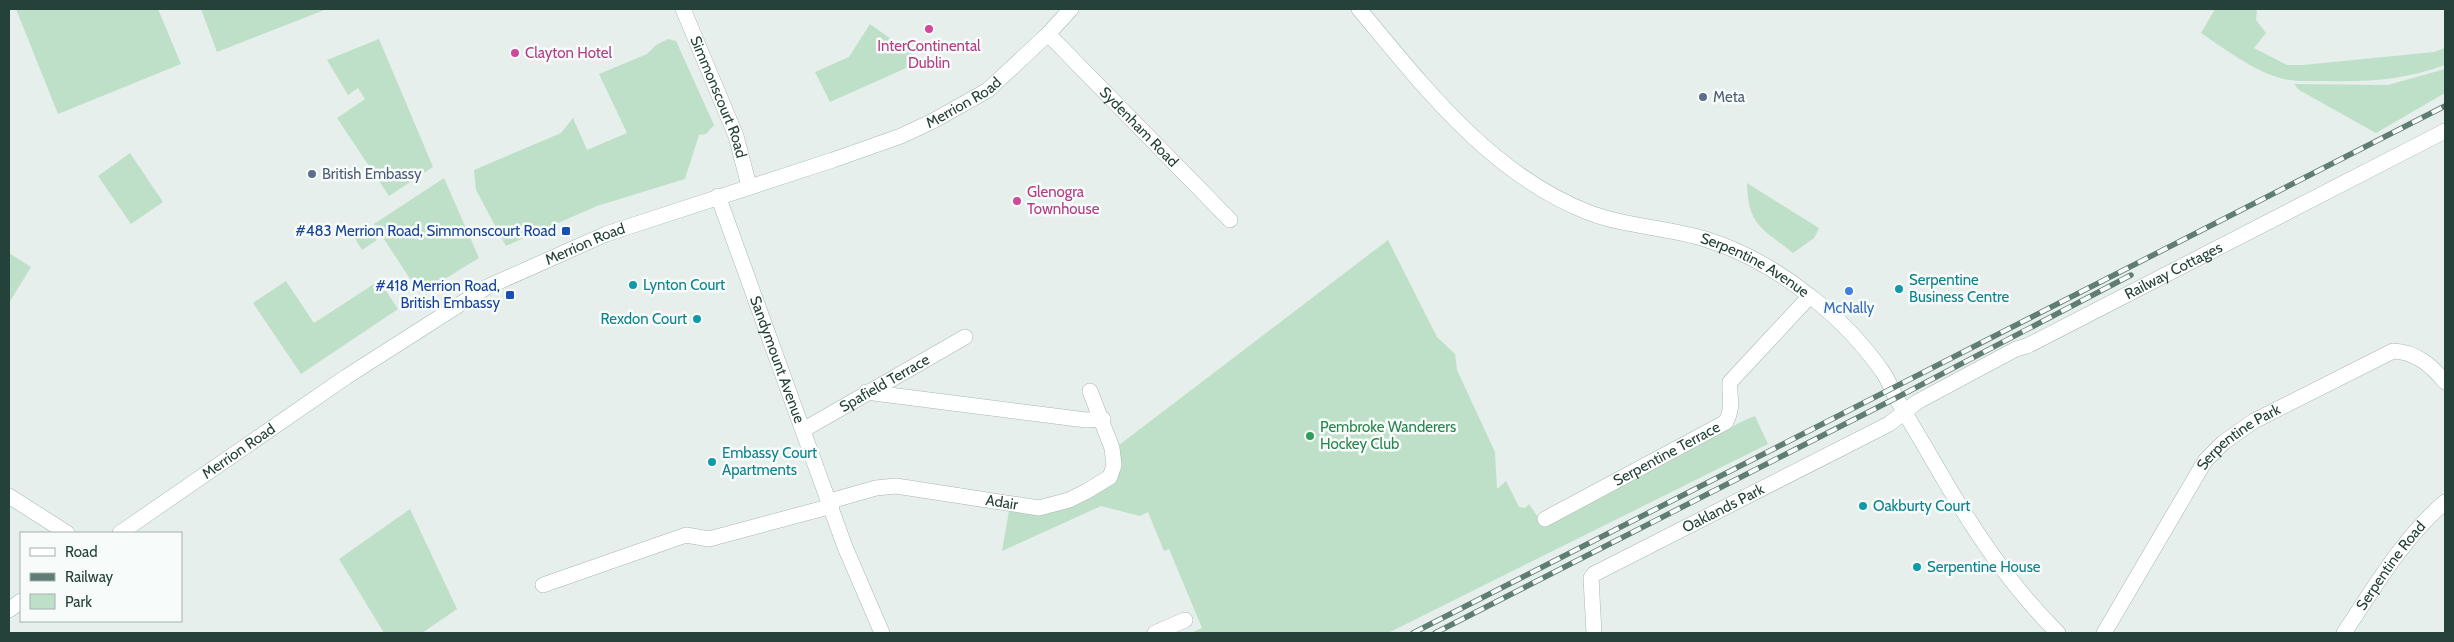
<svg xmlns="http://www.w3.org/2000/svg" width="2454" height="642" font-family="Cabin,sans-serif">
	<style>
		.green { fill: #bfe0c8 }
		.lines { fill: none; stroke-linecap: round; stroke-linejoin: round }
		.street-casing { stroke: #a8b8b2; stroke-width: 16 }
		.secondary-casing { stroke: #a4bbb3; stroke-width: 16 }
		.street { stroke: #fff; stroke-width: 15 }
		.secondary { stroke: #fff; stroke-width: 15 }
		.rail-casing { stroke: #5f7d75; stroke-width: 5.5 }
		.rail { stroke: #f7fbf9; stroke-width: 4; stroke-dasharray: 11; stroke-linecap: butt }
		.hotel-dot { fill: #d1479c; stroke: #f7fbf9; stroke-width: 2 }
		.service-dot { fill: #5c6f8a; stroke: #f7fbf9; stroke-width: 2 }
		.transit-dot { fill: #1a4fb4; stroke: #f7fbf9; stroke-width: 2 }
		.culture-dot { fill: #0f9aa8; stroke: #f7fbf9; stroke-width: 2 }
		.shop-dot { fill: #3f7fe0; stroke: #f7fbf9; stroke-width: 2 }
		.leisure-dot { fill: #2e9e5b; stroke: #f7fbf9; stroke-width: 2 }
		.labels { text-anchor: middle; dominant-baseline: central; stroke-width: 5; stroke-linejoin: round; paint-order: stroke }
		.hotel-label { font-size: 15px; fill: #b23c85; stroke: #f7fbf9; text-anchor: start }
		.street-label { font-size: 15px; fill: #24423a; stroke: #f7fbf9 }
		.service-label { font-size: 15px; fill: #4e5e75; stroke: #f7fbf9; text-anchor: start }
		.transit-label { font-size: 15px; fill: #164399; stroke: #f7fbf9; text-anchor: end }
		.culture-label { font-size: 15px; fill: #0d838f; stroke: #f7fbf9; text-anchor: start }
		.shop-label { font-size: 15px; fill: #366cbe; stroke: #f7fbf9 }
		.leisure-label { font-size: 15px; fill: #27864d; stroke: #f7fbf9; text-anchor: start }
	</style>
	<rect width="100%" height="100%" fill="#e6efeb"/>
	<path class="green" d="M16,9H158L181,64L58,114Z
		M201,9H327L217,52Z
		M2215,9H2257L2256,20L2266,33L2254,48L2287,65H2303L2434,52L2445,48V65C2403,80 2370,82 2326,81C2311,81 2294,82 2280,78C2252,70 2225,49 2201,33Z
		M870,24L922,61L830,102L815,72L849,57Z
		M379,39L433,167L389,196L337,118L365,99L358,88L348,95L327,60Z
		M668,39L676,41L714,125L706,134L699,135L685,179L597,206L506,246L476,190L474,170L561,133L573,118L587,150L627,133L599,74L647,54L656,45Z
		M2445,69V93L2376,133L2299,90L2294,84L2388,85Z
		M130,153L163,202L131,224L98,176Z
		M444,178L479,258L420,294L374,224Z
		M1747,183L1819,228L1814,238L1793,253C1762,228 1748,226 1747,183Z
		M369,228L377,240L362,250L354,237Z
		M1388,240L1437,337L1455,354L1457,370L1495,452L1497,489L1506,481L1519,507L1525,508L1529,504L1544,526L1745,420L1755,416L1768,444L1388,633H1191L1202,628L1169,549L1164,551L1148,512L1140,516L1101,506L1002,551L1009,511L1046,514L1101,491L1115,480L1121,470L1119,445Z
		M9,253L31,267L9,303Z
		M286,281L314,323L377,282L378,284L381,283L398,309L301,374L253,303Z
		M410,509L457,609L422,633H384L339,559Z"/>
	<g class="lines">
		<g class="street-casing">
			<g id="street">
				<path id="s1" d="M683,9L736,136L749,186"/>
				<path id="s2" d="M1048,34L1230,220"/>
				<path d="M866,392L1086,420L1103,419"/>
				<path id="s3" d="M803,430L965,337"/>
				<path d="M9,496L67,533"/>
				<path id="s4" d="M830,501L876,488L896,486L1039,508L1069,500L1087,491L1110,477L1114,465L1112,448L1090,391"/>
				<path id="s5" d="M1545,519L1726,422C1734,406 1729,399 1730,382L1810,296"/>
				<path d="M543,585L686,535L709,539L832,506"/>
				<path d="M1155,633L1185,620"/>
				<path id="s6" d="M1594,633L1591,578L1594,574L1889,424L1917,402L2016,349L2027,346L2445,131"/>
				<path id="s7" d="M2104,633L2205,461L2224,442L2254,421L2393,351C2416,352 2431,365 2445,382"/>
				<path id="s8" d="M2344,633C2374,588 2403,538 2445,502"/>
			</g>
		</g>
		<g class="secondary-casing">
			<g id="secondary">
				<path id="s9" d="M1359,9C1425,88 1491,175 1590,213C1627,227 1667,227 1705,239C1743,251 1780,272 1811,297C1837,317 1863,344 1882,371C1889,380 1892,392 1898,401C1910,422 1923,443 1935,464C1969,524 2009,585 2058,633"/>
				<path id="s10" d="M718,196L845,547L882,633"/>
				<path id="s11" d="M120,533L346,377L487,287L606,234L833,160L901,136L933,121L988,90L1048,34L1071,9"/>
				<path d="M9,610L21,601"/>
			</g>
		</g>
		<use href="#street" class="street"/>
		<use href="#secondary" class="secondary"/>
		<g class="rail-casing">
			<path id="rail" d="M1413,633L2445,106
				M1435,633L1896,398L2131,275"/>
		</g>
		<use href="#rail" class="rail"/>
	</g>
	<g class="hotel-dot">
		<circle cx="929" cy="29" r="5"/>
		<circle cx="515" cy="53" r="5"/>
		<circle cx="1017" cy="201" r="5"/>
	</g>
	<g class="service-dot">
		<circle cx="1703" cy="97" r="5"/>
		<circle cx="312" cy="174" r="5"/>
	</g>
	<g class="transit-dot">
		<rect x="561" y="226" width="10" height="10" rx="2.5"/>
		<rect x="505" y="290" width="10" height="10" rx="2.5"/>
	</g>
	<g class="culture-dot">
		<circle cx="633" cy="285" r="5"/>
		<circle cx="1899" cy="289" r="5"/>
		<circle cx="697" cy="319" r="5"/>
		<circle cx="712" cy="462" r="5"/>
		<circle cx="1863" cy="506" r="5"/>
		<circle cx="1917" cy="567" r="5"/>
	</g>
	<circle class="shop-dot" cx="1849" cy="291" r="5"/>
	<circle class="leisure-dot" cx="1310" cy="436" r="5"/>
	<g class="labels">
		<g class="hotel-label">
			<text x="929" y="46" text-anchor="middle">InterContinental<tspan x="929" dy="17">Dublin</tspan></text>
			<text x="525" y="53">Clayton Hotel</text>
			<text x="1027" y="192">Glenogra<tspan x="1027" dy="17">Townhouse</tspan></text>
		</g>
		<g class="street-label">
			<text stroke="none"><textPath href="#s1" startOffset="95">Simmonscourt Road</textPath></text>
			<text stroke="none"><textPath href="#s11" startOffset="954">Merrion Road</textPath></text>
			<text stroke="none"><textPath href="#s2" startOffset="130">Sydenham Road</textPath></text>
			<text stroke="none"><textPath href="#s11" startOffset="549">Merrion Road</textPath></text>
			<text stroke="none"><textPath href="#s9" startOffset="486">Serpentine Avenue</textPath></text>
			<text stroke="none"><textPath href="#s6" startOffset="715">Railway Cottages</textPath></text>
			<text stroke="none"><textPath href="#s10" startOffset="174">Sandymount Avenue</textPath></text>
			<text stroke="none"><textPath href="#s3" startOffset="94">Spafield Terrace</textPath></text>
			<text stroke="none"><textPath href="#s7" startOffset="241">Serpentine Park</textPath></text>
			<text stroke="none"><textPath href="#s11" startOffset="144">Merrion Road</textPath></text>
			<text stroke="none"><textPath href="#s5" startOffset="138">Serpentine Terrace</textPath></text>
			<text stroke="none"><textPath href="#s4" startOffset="175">Adair</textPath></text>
			<text stroke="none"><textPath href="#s6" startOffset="205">Oaklands Park</textPath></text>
			<text stroke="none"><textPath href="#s8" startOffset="82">Serpentine Road</textPath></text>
		</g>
		<g class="service-label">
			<text x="1713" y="97">Meta</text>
			<text x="322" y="174">British Embassy</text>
		</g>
		<g class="transit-label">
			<text x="556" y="231">#483 Merrion Road, Simmonscourt Road</text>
			<text x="500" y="286">#418 Merrion Road,<tspan x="500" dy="17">British Embassy</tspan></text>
		</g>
		<g class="culture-label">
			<text x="1909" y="280">Serpentine<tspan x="1909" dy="17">Business Centre</tspan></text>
			<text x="643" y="285">Lynton Court</text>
			<text x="687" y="319" text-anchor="end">Rexdon Court</text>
			<text x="722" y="453">Embassy Court<tspan x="722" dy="17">Apartments</tspan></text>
			<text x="1873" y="506">Oakburty Court</text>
			<text x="1927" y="567">Serpentine House</text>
		</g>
		<g class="shop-label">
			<text x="1849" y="308">McNally</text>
		</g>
		<g class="leisure-label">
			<text x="1320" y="427">Pembroke Wanderers<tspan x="1320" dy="17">Hockey Club</tspan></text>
		</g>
	</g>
	<rect width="2454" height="642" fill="none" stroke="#24423a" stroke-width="20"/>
	<rect x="20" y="532" width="162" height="90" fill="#f7fbf9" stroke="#a3b1ad"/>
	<rect x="30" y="548" width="25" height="8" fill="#ffffff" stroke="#a3b1ad"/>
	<text x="65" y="557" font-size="15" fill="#24423a">Road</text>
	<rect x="30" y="573" width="25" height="8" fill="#5f7d75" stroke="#a3b1ad"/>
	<text x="65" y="582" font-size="15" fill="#24423a">Railway</text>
	<rect x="30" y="594" width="25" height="15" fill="#bfe0c8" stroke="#a3b1ad"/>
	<text x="65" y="607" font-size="15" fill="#24423a">Park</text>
</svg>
